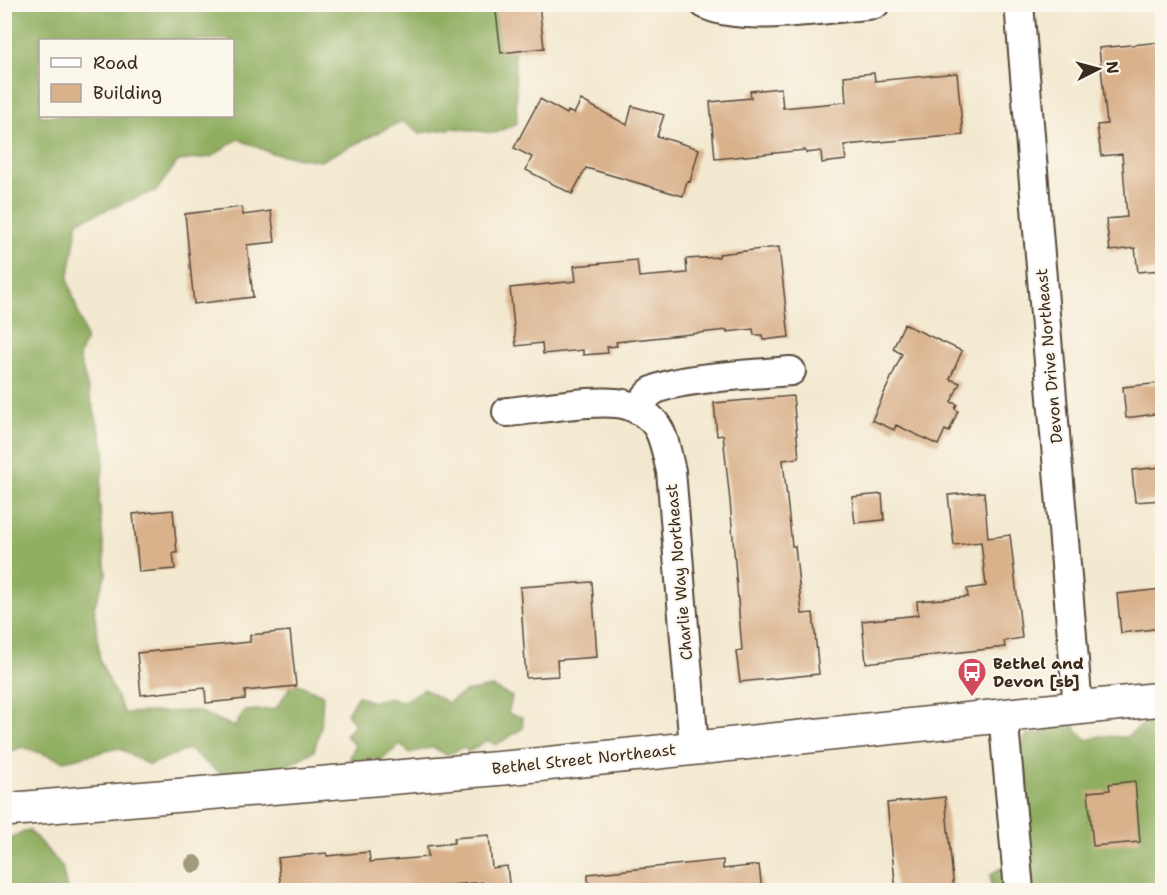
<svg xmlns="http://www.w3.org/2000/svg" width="1167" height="895" font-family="'Shantell Sans',sans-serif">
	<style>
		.forest { fill: #90ae61; stroke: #666c40; stroke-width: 1.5; fill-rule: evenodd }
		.building { fill: #d9b18b }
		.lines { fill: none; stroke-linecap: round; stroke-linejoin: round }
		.minor-casing { stroke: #574739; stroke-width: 32 }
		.tertiary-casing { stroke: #574739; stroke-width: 36 }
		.minor { stroke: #fff; stroke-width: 28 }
		.tertiary { stroke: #fff; stroke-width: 33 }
		.tree { fill: #a29a7b }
		.labels { text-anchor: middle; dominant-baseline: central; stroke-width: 4.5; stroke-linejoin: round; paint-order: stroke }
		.street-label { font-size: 16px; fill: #3b2a1e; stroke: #fbf7ec }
		.poi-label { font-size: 16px; font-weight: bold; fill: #3b2a1e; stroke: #fbf7ec; text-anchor: start }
	</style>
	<rect width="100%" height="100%" fill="#fbf7ec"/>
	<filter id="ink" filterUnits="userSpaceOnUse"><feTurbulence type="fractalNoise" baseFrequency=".0167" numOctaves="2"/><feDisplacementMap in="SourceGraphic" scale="12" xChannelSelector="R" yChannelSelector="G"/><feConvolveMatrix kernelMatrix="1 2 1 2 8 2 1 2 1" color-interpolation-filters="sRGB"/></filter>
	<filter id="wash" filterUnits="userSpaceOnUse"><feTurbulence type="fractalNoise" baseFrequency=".008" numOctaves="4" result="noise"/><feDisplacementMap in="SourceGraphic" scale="24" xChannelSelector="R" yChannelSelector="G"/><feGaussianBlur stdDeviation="1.35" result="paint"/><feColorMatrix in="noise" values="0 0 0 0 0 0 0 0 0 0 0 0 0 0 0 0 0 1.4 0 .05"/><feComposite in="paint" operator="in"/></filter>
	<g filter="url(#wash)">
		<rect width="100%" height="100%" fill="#f3e9d0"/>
		<path class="forest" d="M4,5H505L514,42L517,123L495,133L454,128L419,133L402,121L320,161L271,153L238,139L211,157L178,161L157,190L78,221L68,280L86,338L79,357L105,450L99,499L106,574L94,607L100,661L124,713L198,711L235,727L244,711L276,709L293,682L323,695L321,726L314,751L275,772L226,778L188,749L149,765L119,748L64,761L23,747L5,753ZM40,40H232V116H40Z
			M492,687L512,697L508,714L522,717L523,728L496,745L487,740L468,752L464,747L446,755L433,747L410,753L400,744L381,761L368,758L357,765L350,758L355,745L345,735L355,725L347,713L358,696L372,702L385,698L404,701L424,689L448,703L465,692Z
			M1070,720L1077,731L1088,740L1101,736L1126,737L1145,723L1162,725V890H991V874L1001,868L1012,885L1031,890L1033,880L1027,861L1016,767L1026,735L1044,733L1052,723Z
			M29,830L62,866L67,890H5V840Z"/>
		<g id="blocks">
			<path class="building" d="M495,4H539L544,48L501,53Z
				M1162,42V270L1138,272L1135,248L1110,251L1106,219L1127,217L1122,154L1101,156L1097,125L1107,124L1099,48Z
				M874,73L875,81L957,73L963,135L844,145L846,160L822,163L821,151L806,153L805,150L715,159L710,102L751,98L750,91L781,88L783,108L846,102L844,76Z
				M540,99L567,114L568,111L574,114L581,100L627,125L632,106L664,115L657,136L699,149L690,182L687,181L683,196L586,168L572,194L526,170L532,157L514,148Z
				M242,207L243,215L271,211L275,242L247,245L253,297L194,304L185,214Z
				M779,247L789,337L763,340L762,335H754L753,329L727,332V330L616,342L617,346L607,347L608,353L583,355V350L543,354L542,343L516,346L510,288L576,281L574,266L637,260L639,277L687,273L686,259L719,257V254Z
				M904,324L962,351L950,379L960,383L951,402L957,404L955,409L958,411L949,432L945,430L938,445L896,425L894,430L872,420L902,354L893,349Z
				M1162,383V413L1126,418L1123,387Z
				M793,396L799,458L783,460L792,546H795L802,614L813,613L819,674L740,682L736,651L742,650L730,501L723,435L717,436L714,403Z
				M1162,467V500L1135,502L1132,470Z
				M984,492L988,538L1010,535L1022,638L1004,641L1005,647L866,663L862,621L918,615L917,601L968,597L967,589L986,586L981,542L954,545L948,495Z
				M882,494L884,520L855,523L852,497Z
				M173,510L177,553H173L175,569L139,572L133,514Z
				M592,582L597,657L557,660L558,676L526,678L520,587Z
				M1162,589V628L1121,633L1117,594Z
				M290,631L296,686L245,691V699L206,703L205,688L141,695L137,653L250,642V635Z
				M1135,781L1140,842L1093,846L1088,792L1110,790L1109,784Z
				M945,797L954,891H896L887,803Z
				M489,835L492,868L507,866L510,891H484L483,882L420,888V891H281L278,858L326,853L327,856L369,852L370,862L428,857L427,846L454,843V838Z
				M723,860V869L759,865L762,891H588V874Z"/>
		</g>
	</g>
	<g filter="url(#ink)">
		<use href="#blocks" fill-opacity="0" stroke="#574739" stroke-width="1.5"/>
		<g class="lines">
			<g class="minor-casing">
				<path id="minor" d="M705,4C737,23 837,8 875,4
					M1019,4L1078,708
					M636,409C641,404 646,396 651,392C672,377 762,374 791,371
					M507,412C535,410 603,397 627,405C638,408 651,417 657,426C665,439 667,456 671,471L694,747
					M1003,714L1019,890"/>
			</g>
			<g class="tertiary-casing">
				<path id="tertiary" d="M4,810L516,767L1162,699"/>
			</g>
			<use href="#minor" class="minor"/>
			<use href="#tertiary" class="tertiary"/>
		</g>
		<circle class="tree" cx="194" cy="864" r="9"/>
	</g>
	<defs>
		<g id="bus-pin" transform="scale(1.5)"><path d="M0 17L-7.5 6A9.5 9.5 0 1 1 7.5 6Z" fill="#d1495b" stroke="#fbf7ec"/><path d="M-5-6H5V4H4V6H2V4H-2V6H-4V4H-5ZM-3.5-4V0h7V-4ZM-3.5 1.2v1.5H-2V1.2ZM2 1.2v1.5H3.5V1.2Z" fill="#fff"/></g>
	</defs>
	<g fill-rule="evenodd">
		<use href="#bus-pin" x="972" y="672"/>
	</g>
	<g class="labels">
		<g class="street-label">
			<text transform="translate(1049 356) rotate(-95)">Devon Drive Northeast</text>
			<text transform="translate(679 572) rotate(-95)">Charlie Way Northeast</text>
			<text transform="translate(584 759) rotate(-6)">Bethel Street Northeast</text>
		</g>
		<g class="poi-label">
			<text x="993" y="663">Bethel and<tspan x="993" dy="18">Devon [sb]</tspan></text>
		</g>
	</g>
	<rect width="1167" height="895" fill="none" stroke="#fbf7ec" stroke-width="24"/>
	<rect x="39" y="39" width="195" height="78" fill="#fbf7ec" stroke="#aea59a" stroke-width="1.5"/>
	<rect x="51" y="58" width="30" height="9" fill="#ffffff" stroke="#aea59a" stroke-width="1.5"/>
	<text x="93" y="69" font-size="18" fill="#3b2a1e">Road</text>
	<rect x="51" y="84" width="30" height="18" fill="#d9b18b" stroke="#aea59a" stroke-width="1.5"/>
	<text x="93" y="99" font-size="18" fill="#3b2a1e">Building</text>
	<g transform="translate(1098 69) rotate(84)" stroke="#fbf7ec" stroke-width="4.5" paint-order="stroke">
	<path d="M0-4.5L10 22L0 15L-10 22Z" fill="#3b2a1e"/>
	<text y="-9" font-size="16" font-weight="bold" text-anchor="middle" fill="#3b2a1e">N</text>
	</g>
</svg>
